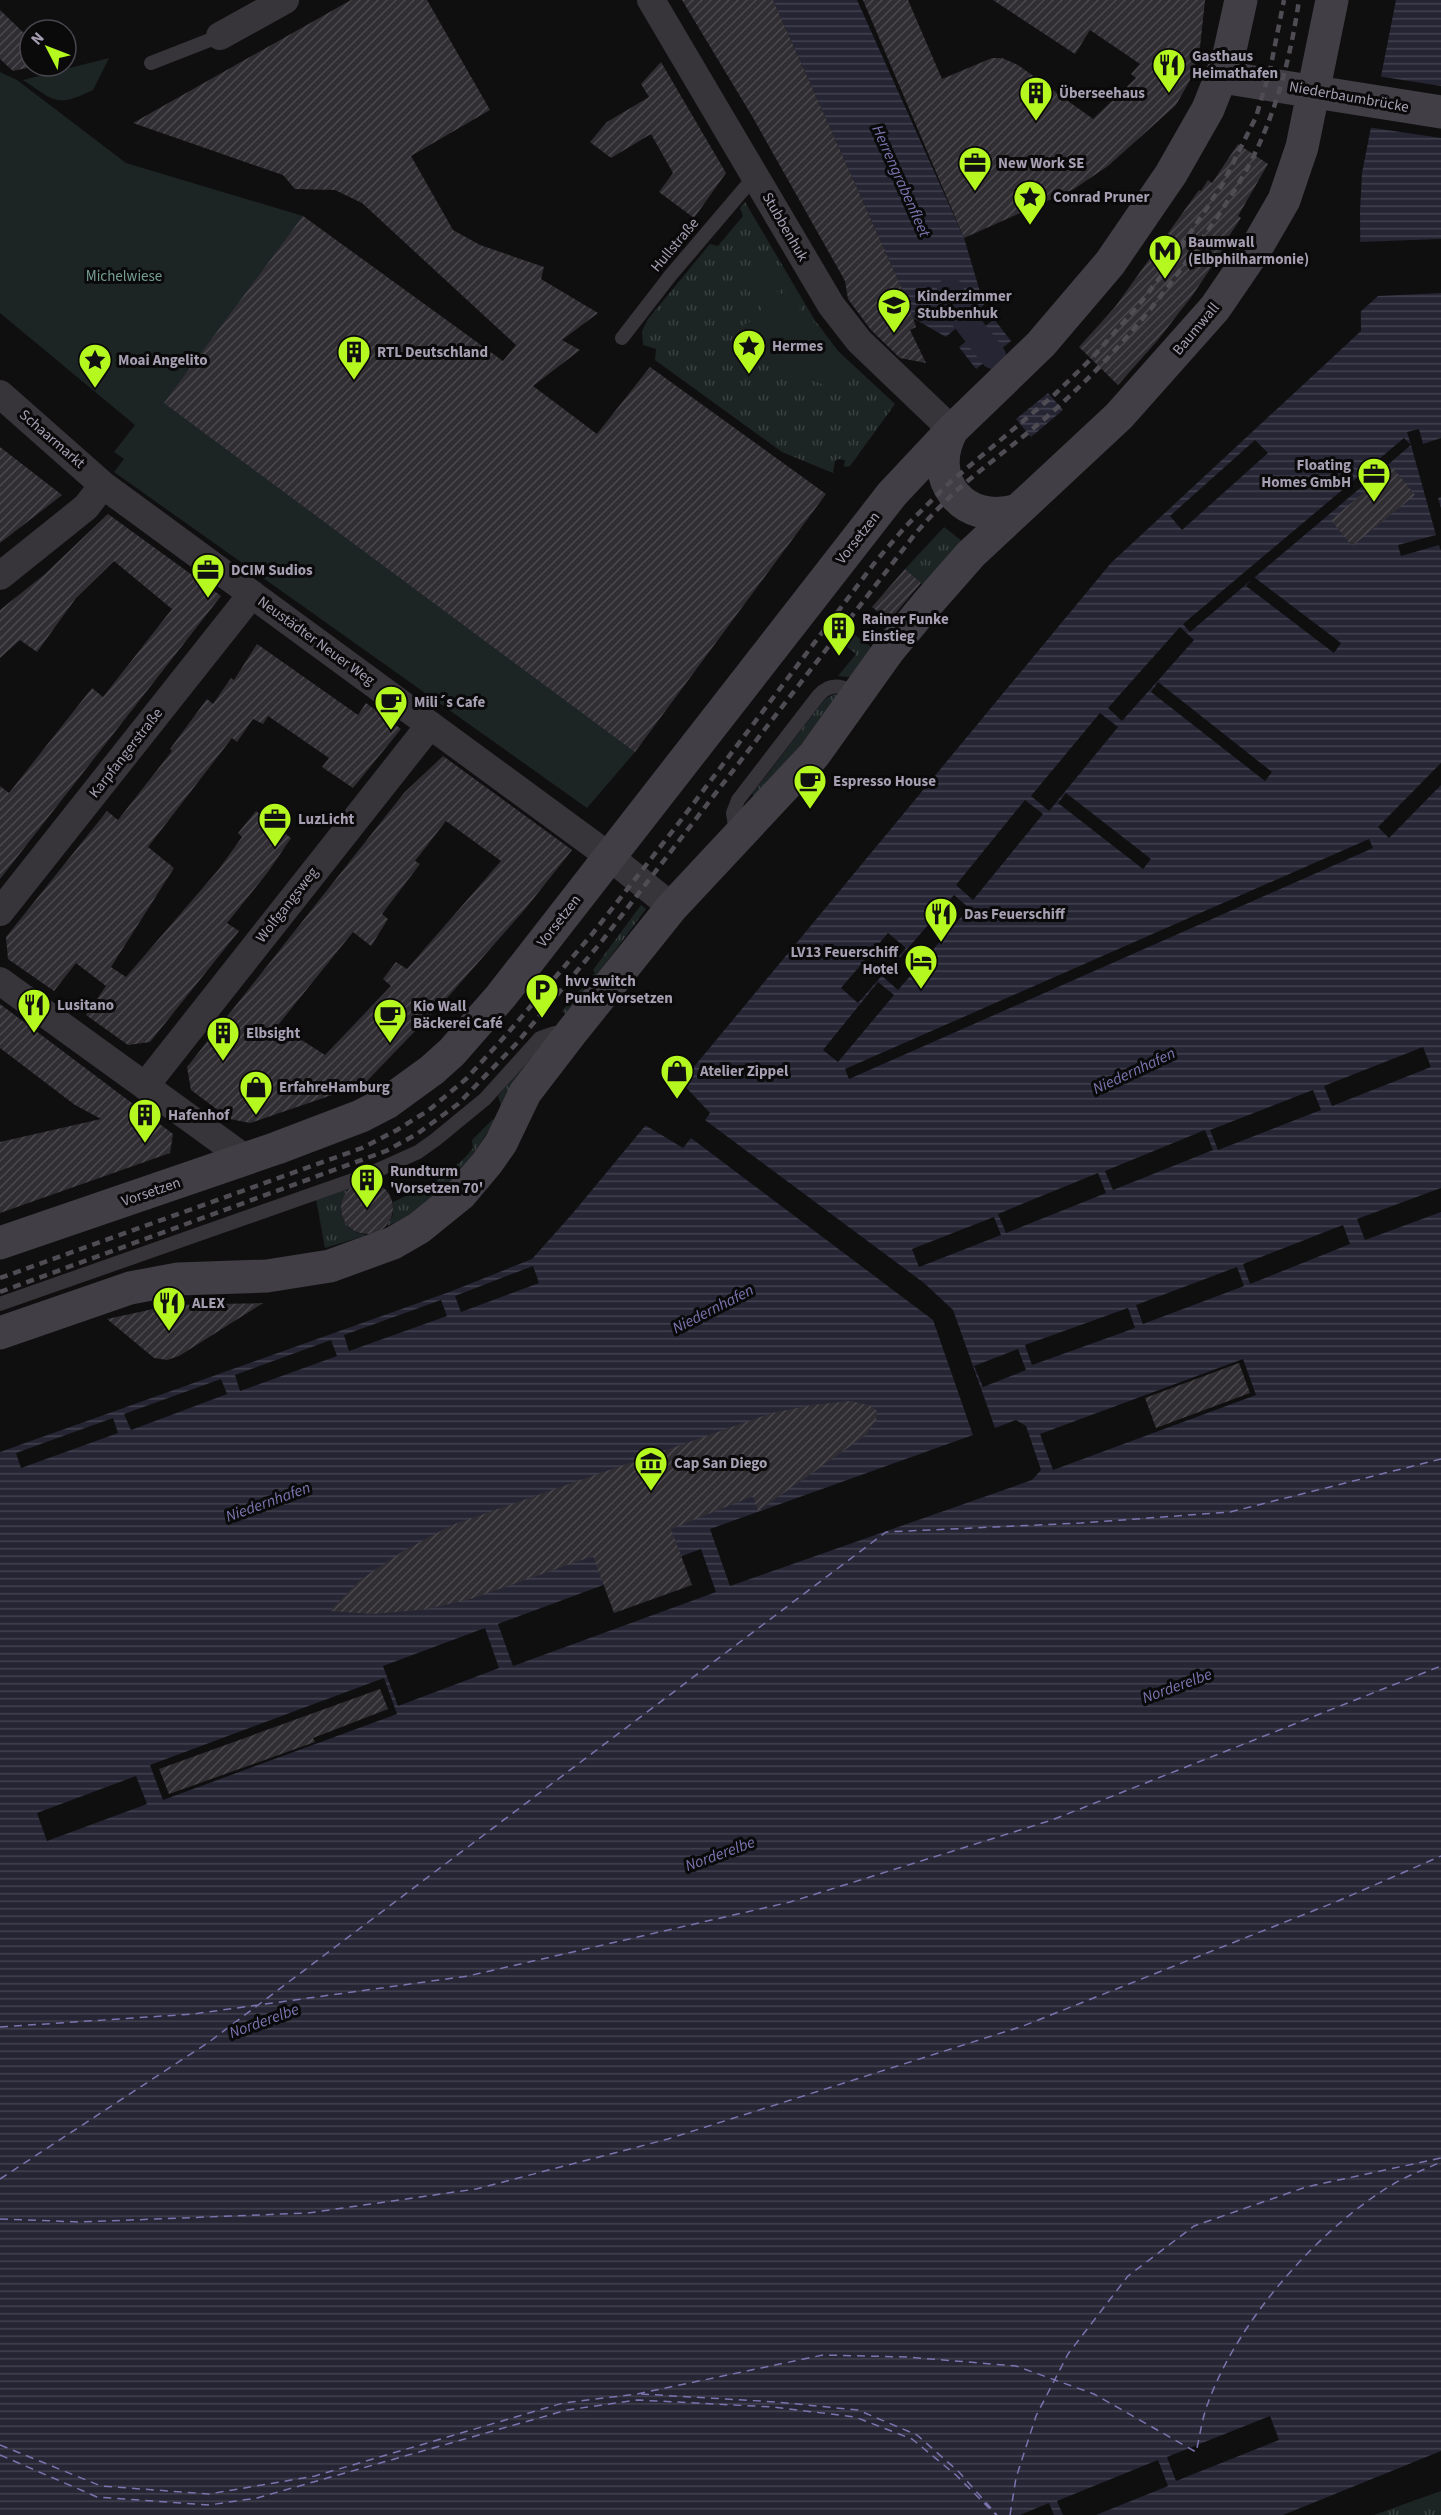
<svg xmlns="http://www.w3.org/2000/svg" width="1441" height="2515" font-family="'Source Sans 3',sans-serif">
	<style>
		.grass { fill: url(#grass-tufts) }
		.park { fill: #1d2524 }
		.water { fill: url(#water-rules) }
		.pier { fill: #100f10 }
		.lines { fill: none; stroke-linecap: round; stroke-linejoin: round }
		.canal { stroke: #262534; stroke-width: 26 }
		.ferry { stroke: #7a74af; stroke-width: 1.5; stroke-dasharray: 8 6; stroke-linecap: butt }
		.building { fill: url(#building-hatch); fill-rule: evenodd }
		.lane { stroke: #37343a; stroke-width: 14 }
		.street { stroke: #37343a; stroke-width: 28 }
		.secondary { stroke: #413e45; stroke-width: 33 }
		.rail { stroke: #504c54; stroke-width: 4.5; stroke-dasharray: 8 6; stroke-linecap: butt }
		.labels { text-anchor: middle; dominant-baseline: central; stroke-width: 6; stroke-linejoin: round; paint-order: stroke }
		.poi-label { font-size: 15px; font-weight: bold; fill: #a69fb2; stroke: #0b0a0b; text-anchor: start }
		.street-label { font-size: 15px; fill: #a69fb2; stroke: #0b0a0b }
		.park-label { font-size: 15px; fill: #759e92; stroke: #0b0a0b }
		.water-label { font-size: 16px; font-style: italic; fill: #7a74af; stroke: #0b0a0b }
	</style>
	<defs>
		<pattern id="grass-tufts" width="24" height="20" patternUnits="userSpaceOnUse" patternTransform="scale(1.5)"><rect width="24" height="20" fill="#1d2524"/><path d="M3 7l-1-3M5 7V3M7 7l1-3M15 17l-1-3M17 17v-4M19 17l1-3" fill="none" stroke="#3b4141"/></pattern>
		<pattern id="water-rules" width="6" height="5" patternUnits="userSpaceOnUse" patternTransform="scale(1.5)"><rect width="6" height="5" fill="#262534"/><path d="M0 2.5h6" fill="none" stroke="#42414f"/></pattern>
		<pattern id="building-hatch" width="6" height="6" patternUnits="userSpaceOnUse" patternTransform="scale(1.5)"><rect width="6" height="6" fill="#302e32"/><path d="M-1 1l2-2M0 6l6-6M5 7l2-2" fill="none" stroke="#4b494d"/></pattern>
	</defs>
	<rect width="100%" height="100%" fill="#100f10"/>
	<path class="grass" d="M745,202L814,319L838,351L895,404L850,466L844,467L845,460L838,459L835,461L833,473L782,452L655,360L656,349L643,345L642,331L648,319L710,244L718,246L743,216L740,208Z
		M944,527L962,541L923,585L905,569Z
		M852,633L871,647L850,677L838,676L856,654L843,644Z
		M834,694L837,695L804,741L755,797L752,794L824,700Z
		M641,905L646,909L567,1015L562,1011L595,973L593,970Z
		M537,1048L501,1106L498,1096Z
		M493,1119L494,1121C470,1163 434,1208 387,1226L393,1215V1202C424,1188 452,1175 473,1148L472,1140Z
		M348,1189C334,1208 342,1232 367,1235L325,1248L316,1199Z
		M1441,2491V2515H1374Z"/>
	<path class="park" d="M109,58L93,90C56,108 55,101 23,80Z
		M0,72L17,80L126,163L303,216L635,752L587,808L114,472L124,459L114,452L135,425L0,313Z
		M763,273C773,276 775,281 776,291L782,294L790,288L801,304L799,313L803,319H811L832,345L830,355L846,367L851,380L846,386C818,395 765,349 744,332L745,324L757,319L763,306L761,301L751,294L748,286L751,278Z"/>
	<path class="water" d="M773,0H857L964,238L984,305L946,337L913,318L907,300Z
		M1396,0H1441V2451L1283,2515H0V1452L452,1291L532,1259L573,1213L1111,563L1361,331L1360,211L1362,173Z
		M994,319L1011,341L976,369L959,347Z
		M1048,393L1063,410L1031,437L1016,419Z"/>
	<path class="pier" d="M1377,76L1441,86V138L1367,127Z
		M1441,239V293L1378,296L1359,313L1358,242Z
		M984,305L986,308L949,339L946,337Z
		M1419,429L1423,444L1441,438V497L1438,498L1441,508V551L1439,545L1401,556L1398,545L1436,535L1411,445L1190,632L1183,624L1404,438L1411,445L1407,432Z
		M1255,440L1268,453L1182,530L1170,516Z
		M1254,577L1341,643L1334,653L1246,586Z
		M1180,627L1194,640L1122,721L1108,708Z
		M1158,682L1272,772L1265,781L1151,692Z
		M1100,713L1118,727L1049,811L1031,796Z
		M1441,763V785L1389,838L1378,827Z
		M1066,793L1151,859L1143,869L1058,803Z
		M1025,800L1043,814L973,900L956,885Z
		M1369,839L1373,848L849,1079L845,1069Z
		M954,895L969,908L898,990L883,977Z
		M888,933L906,948L858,1003L841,988Z
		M878,982L894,995L838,1062L823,1050Z
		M1423,1047L1431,1067L1332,1106L1324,1086Z
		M681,1082L710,1113L705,1120L924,1283L953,1310L995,1428L1016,1420L1026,1426L1041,1470L1032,1480L730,1586L710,1529L973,1435L933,1320L691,1138L683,1148L645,1125Z
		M1313,1090L1321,1110L1218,1150L1210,1130Z
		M1205,1130L1213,1150L1113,1190L1105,1171Z
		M1098,1173L1106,1193L1006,1233L998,1214Z
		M1441,1188V1212L1365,1240L1357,1219Z
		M994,1217L1001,1235L919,1267L912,1249Z
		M1343,1225L1350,1244L1250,1284L1243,1264Z
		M533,1266L539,1283L461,1312L455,1296Z
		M1237,1267L1244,1286L1143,1324L1136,1305Z
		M441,1300L447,1316L349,1351L344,1335Z
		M1128,1308L1135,1328L1032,1365L1025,1345Z
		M331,1340L337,1356L240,1391L235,1375Z
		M1018,1349L1026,1370L983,1387L974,1366Z
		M1243,1359L1256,1395L1053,1470L1040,1434Z
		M221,1379L227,1394L131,1430L124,1414Z
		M113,1418L118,1433L21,1468L16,1453Z
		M701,1549L716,1592L513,1666L498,1624Z
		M485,1628L499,1668L398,1706L383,1666Z
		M384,1678L397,1714L163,1800L150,1765Z
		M136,1776L147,1804L47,1841L37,1813Z
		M1270,2416L1279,2440L1176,2481L1167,2457Z
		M1158,2460L1168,2486L1096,2515H1063L1057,2501Z
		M1049,2503L1054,2515H1020Z"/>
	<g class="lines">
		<path class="canal" d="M950,290L962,316L993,356"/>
		<path class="ferry" d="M0,2027L193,2014L468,1976L790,1902L1052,1820L1441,1666
			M0,2179L209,2042L886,1532L1081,1523L1230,1512L1441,1459
			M0,2219L80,2222L308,2213L476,2189L668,2139L1023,2026L1338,1901L1441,1856
			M641,2394L776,2402L858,2410L917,2435L959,2472L997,2515
			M0,2445L101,2486L209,2494L315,2476L563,2403L637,2394L823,2355L907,2357L1016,2366L1094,2394L1196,2452C1200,2436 1202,2418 1208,2403C1238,2320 1320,2227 1395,2183C1409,2175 1426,2169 1441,2162
			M0,2455L97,2497L209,2505L257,2498L567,2410L637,2400L773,2407L855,2417L912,2439L956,2475L996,2515
			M1010,2515L1016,2478L1036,2416L1068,2354L1128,2276L1194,2226L1306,2187L1441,2158"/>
	</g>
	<path class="building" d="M351,0H427L490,110L411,156L453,230L480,245L544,267L541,279L598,313L562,340L580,350L533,386L597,434L650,367L826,494L635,752L164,403L303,216L503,361L516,345L362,203L335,190L295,189L283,175L133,123Z
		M682,0H773L907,300L916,327L910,330L926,363L900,358L871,330L848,299L845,281L840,272L752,116Z
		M863,0H908L942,79L992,58H1002L1018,65L1093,119L1136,78L1131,74L1140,64L1090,30L1075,54L993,0H1205L1200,47L1190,80L1176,105L1108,166L1074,189L964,238Z
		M0,10L26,35L30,34V66H36L13,71L0,59Z
		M66,33L73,57L66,59Z
		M661,62L726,173L694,218L659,192L673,173L651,134L611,158L590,142L607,122L649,97L641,84Z
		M1238,144L1268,164L1238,216L1241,218L1229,236L1231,238L1192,296L1157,341L1118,385L1079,347L1115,307L1199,190L1201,191L1208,180L1212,183Z
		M0,447L62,495L0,543Z
		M1393,468L1415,495L1352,546L1331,520Z
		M108,514L221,596L0,879V786L9,793L92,688L103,697L172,609L114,561L76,598L37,652L20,640L0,658V610L45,574Z
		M905,569L921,583L889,621L872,607Z
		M257,644L358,715L366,703L401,729L353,788L322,767L329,758L268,716L263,724L253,719L237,742L232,738L148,847L174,868L111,967L126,977L219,869L242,837L238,833L256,811L291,838L268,872L227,923L239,931L150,1042L128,1045L86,1015L106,986L76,963L54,991L8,959L6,937L107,811L118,820L172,751L170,749L207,699L213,704L231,678L234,680Z
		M443,756L572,850L526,908L447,998L364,1084L250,1123L230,1119L191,1090L187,1067L404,793ZM446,821L501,861L407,969L396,962L383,979L391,986L325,1055L278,1025L353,932L371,946L388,919L382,914L420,864L415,861Z
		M0,1004L173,1134L170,1153L0,1213V1142L101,1119L75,1105L0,1048Z
		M341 1208a26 26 0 1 1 52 0a26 26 0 1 1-52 0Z
		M263,1303L179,1356L167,1360L154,1358L107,1319L172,1305Z
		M1239,1363L1250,1393L1156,1428L1145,1398Z
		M851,1401L871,1406L877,1411L876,1420L866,1435L758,1511L753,1496L671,1529L692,1585L614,1613L593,1556L474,1598L427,1609L374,1614L330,1611L360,1580L405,1550L452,1525L772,1413L812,1405Z
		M380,1689L388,1709L313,1738L315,1742L169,1794L159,1769Z"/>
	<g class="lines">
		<path class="lane" d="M151,63L220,36
			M622,338L670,276L755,176
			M736,833L733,813L738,800L818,696C831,681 843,687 859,693
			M0,1304L367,1175L418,1152L435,1140L485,1099L540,1038L554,1033H566"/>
		<path class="street" d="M651,0L831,305L859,341L952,430
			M220,36L285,0
			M0,394L103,485L610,857L672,907
			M0,576L86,507L103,485
			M0,912L252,594
			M0,981L246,1159
			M145,1086L430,725"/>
		<path class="secondary" d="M1222,77L1441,112
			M952,430C925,479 964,527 1018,510
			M0,1243L277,1148L361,1116L388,1102L432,1070L452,1052L501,996L892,494L952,430L1041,344L1110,263L1171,174L1208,109L1228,59L1241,0
			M0,1333L130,1288L178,1279L267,1276L330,1266L393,1243L419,1228L461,1194L487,1163L501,1143L525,1093L571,1033L672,907L814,755L889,650L927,604L971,554L1119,416L1215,308L1258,245L1284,200L1302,147L1332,0"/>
		<path class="rail" d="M0,1278L362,1148L397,1130L429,1110L466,1079L507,1034L593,933L675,828L876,561L906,526L948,484L1053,396L1091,359L1138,306L1165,271L1222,185L1256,117L1270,70L1284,0
			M0,1292L386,1151L417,1134L458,1104L516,1044L602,941L915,534C928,519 942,504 956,491C990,461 1028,435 1061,404C1115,355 1159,302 1200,242C1217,217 1235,192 1249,165C1276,114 1291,56 1299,0"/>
	</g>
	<defs>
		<g id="restaurant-pin" transform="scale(1.725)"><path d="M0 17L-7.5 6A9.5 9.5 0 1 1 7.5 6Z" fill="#b4f81f" stroke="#0b0a0b"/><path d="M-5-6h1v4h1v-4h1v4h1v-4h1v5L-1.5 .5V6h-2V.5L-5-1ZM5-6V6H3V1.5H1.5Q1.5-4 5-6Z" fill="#111"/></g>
		<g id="building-pin" transform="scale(1.725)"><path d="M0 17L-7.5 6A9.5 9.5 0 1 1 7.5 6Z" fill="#b4f81f" stroke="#0b0a0b"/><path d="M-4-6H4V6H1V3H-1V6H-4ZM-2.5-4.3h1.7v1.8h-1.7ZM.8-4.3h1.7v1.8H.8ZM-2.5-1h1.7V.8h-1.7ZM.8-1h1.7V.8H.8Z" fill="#111"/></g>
		<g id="office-pin" transform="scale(1.725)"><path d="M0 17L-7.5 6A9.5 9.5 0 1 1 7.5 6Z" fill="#b4f81f" stroke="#0b0a0b"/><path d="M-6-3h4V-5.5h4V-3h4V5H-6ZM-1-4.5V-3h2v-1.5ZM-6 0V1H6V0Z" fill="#111"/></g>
		<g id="sight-pin" transform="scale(1.725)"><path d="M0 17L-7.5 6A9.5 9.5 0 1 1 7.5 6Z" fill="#b4f81f" stroke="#0b0a0b"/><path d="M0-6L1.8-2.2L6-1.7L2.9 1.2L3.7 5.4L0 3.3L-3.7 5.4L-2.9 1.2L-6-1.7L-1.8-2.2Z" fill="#111"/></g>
		<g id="metro-pin" transform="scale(1.725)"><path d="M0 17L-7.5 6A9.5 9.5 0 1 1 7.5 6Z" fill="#b4f81f" stroke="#0b0a0b"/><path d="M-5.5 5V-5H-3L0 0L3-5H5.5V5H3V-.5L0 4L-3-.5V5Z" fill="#111"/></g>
		<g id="school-pin" transform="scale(1.725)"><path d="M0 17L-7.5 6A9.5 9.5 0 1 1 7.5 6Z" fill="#b4f81f" stroke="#0b0a0b"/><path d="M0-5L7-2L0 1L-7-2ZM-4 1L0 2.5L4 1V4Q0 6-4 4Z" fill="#111"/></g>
		<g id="cafe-pin" transform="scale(1.725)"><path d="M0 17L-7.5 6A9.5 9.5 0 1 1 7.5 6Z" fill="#b4f81f" stroke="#0b0a0b"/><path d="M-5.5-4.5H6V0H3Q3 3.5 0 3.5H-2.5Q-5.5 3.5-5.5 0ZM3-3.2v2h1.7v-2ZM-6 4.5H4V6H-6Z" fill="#111"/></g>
		<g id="hotel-pin" transform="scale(1.725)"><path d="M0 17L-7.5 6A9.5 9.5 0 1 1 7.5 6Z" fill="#b4f81f" stroke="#0b0a0b"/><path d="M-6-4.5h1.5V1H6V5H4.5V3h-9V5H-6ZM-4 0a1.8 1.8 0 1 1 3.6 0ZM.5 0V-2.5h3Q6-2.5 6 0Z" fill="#111"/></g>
		<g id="parking-pin" transform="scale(1.725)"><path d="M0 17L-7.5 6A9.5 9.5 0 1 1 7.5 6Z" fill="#b4f81f" stroke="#0b0a0b"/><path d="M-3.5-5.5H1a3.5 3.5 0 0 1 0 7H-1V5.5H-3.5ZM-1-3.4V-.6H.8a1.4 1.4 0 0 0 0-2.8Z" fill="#111"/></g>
		<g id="shop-pin" transform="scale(1.725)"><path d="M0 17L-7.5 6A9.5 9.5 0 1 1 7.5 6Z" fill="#b4f81f" stroke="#0b0a0b"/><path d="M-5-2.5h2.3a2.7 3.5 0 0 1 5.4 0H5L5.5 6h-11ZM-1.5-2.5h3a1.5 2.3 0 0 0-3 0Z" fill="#111"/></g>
		<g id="museum-pin" transform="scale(1.725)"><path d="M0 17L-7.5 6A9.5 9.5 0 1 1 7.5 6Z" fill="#b4f81f" stroke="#0b0a0b"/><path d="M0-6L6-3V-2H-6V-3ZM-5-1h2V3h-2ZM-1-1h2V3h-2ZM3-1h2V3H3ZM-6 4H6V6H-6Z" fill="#111"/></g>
	</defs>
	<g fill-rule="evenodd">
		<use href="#restaurant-pin" x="1169" y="65"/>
		<use href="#building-pin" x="1036" y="93"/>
		<use href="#office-pin" x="975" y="163"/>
		<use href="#sight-pin" x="1030" y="197"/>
		<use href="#metro-pin" x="1165" y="251"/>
		<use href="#school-pin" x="894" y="305"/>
		<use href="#sight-pin" x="749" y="346"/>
		<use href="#building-pin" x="354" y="352"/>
		<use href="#sight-pin" x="95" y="360"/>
		<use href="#office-pin" x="1374" y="474"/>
		<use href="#office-pin" x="208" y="570"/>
		<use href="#building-pin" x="839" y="628"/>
		<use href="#cafe-pin" x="391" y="702"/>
		<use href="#cafe-pin" x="810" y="781"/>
		<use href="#office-pin" x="275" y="819"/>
		<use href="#restaurant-pin" x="941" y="914"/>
		<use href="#hotel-pin" x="921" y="961"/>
		<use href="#parking-pin" x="542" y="990"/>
		<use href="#restaurant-pin" x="34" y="1005"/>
		<use href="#cafe-pin" x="390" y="1015"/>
		<use href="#building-pin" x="223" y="1033"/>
		<use href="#shop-pin" x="677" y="1071"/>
		<use href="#shop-pin" x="256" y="1087"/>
		<use href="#building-pin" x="145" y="1115"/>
		<use href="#building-pin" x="367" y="1180"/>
		<use href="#restaurant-pin" x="169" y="1303"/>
		<use href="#museum-pin" x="651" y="1463"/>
	</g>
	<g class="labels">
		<g class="poi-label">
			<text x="1192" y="56">Gasthaus<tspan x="1192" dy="17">Heimathafen</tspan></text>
			<text x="1059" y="93">Überseehaus</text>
			<text x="998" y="163">New Work SE</text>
			<text x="1053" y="197">Conrad Pruner</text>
			<text x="1188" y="242">Baumwall<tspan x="1188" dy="17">(Elbphilharmonie)</tspan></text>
			<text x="917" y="296">Kinderzimmer<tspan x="917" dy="17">Stubbenhuk</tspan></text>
			<text x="772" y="346">Hermes</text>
			<text x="377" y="352">RTL Deutschland</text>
			<text x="118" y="360">Moai Angelito</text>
			<text x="1351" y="465" text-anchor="end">Floating<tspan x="1351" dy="17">Homes GmbH</tspan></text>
			<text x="231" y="570">DCIM Sudios</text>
			<text x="862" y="619">Rainer Funke<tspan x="862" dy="17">Einstieg</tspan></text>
			<text x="414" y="702">Mili´s Cafe</text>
			<text x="833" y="781">Espresso House</text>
			<text x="298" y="819">LuzLicht</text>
			<text x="964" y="914">Das Feuerschiff</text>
			<text x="898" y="952" text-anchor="end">LV13 Feuerschiff<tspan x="898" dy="17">Hotel</tspan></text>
			<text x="565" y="981">hvv switch<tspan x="565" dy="17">Punkt Vorsetzen</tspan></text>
			<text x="57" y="1005">Lusitano</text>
			<text x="413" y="1006">Kio Wall<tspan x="413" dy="17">Bäckerei Café</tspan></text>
			<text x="246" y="1033">Elbsight</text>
			<text x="700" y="1071">Atelier Zippel</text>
			<text x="279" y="1087">ErfahreHamburg</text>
			<text x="168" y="1115">Hafenhof</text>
			<text x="390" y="1171">Rundturm<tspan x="390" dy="17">'Vorsetzen 70'</tspan></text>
			<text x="192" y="1303">ALEX</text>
			<text x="674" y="1463">Cap San Diego</text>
		</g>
		<g class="street-label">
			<text transform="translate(1349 97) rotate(10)">Niederbaumbrücke</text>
			<text transform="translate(785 227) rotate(60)">Stubbenhuk</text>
			<text transform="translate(675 245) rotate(-50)">Hullstraße</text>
			<text transform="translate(1196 329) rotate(-50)">Baumwall</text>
			<text transform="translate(52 439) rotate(41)">Schaarmarkt</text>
			<text transform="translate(858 538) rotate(-52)">Vorsetzen</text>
			<text transform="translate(316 641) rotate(36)">Neustädter Neuer Weg</text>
			<text transform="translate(126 753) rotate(-52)">Karpfangerstraße</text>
			<text transform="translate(287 905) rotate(-52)">Wolfgangsweg</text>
			<text transform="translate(559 921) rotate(-52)">Vorsetzen</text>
			<text transform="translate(151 1192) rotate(-19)">Vorsetzen</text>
		</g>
		<g class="park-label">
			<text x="124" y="276">Michelwiese</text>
		</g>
		<g class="water-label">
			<text transform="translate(901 181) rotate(66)">Herrengrabenfleet</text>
			<text transform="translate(1134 1071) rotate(-25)">Niedernhafen</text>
			<text transform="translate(713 1309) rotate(-27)">Niedernhafen</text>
			<text transform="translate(268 1502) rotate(-20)">Niedernhafen</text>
			<text transform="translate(1177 1686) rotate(-20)">Norderelbe</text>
			<text transform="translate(720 1854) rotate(-20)">Norderelbe</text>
			<text transform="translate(264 2021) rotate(-20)">Norderelbe</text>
		</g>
	</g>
	<g transform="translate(48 48) rotate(312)"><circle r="28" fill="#0b0a0b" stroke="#49464e" stroke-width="1.5"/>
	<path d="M0-4.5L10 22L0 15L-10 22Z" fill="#b4f81f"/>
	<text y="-9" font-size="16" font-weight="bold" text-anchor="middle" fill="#a69fb2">N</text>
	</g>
</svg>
